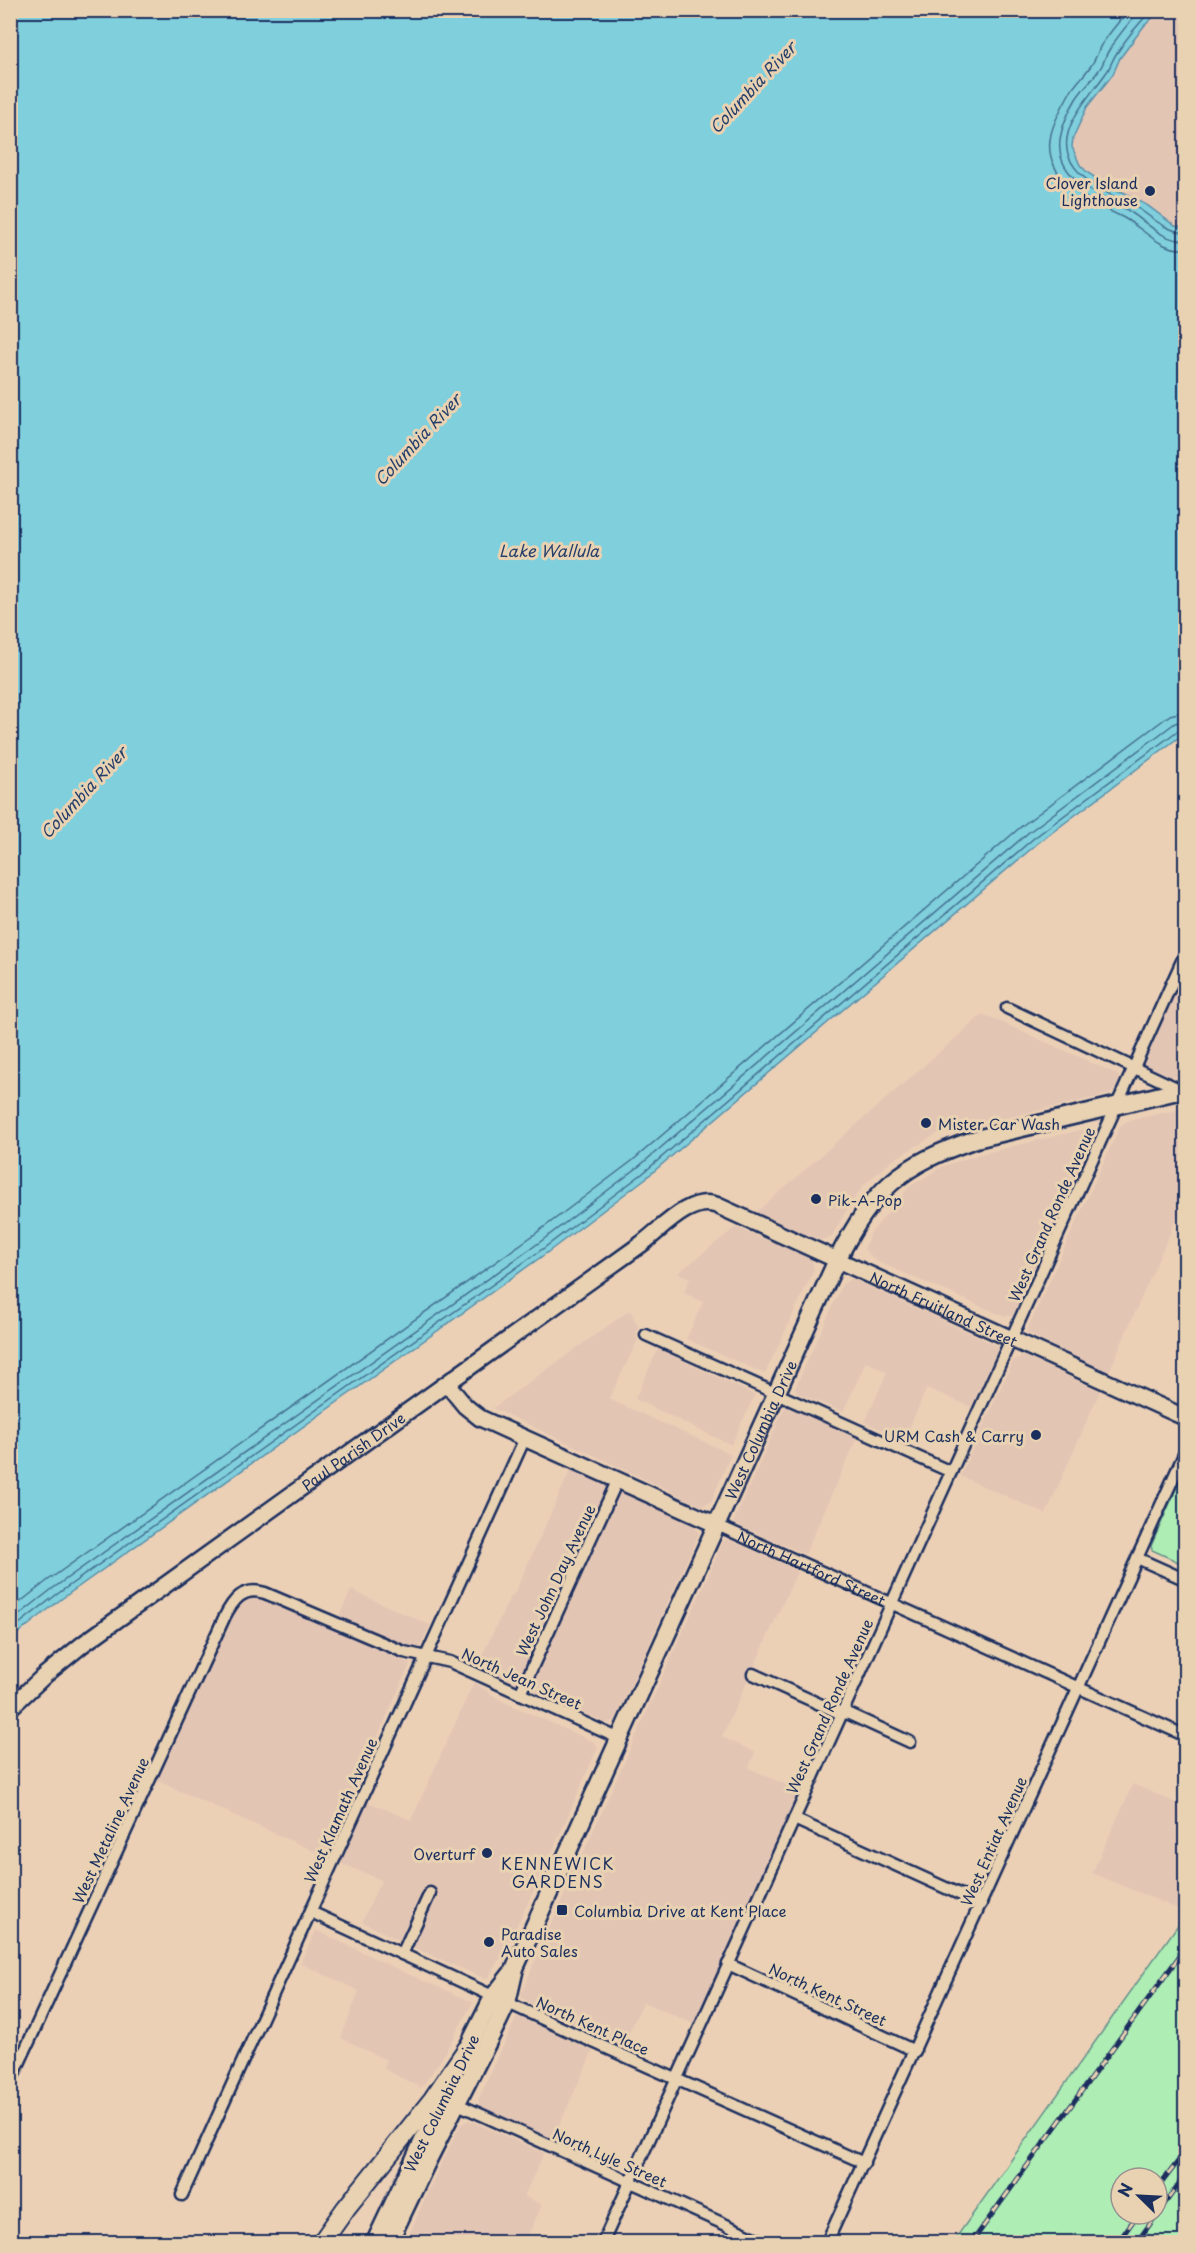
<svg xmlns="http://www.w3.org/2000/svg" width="1196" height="2253" font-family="'Playpen Sans',sans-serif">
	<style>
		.built { fill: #e3c5b4 }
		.green { fill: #aeedb4; stroke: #648e89; stroke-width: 1.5; fill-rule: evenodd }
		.water { fill: #80cfdc; stroke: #588faa; stroke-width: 1.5 }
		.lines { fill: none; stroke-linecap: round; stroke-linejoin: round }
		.shore { stroke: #436f90; stroke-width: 1.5 }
		.street-casing { stroke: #1b2f5e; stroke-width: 15 }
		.secondary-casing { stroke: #1b2f5e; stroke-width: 20 }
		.primary-casing { stroke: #1b2f5e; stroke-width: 21 }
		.highway-casing { stroke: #1b2f5e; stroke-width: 22 }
		.street { stroke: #e9d2b2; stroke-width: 10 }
		.secondary { stroke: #e9d2b2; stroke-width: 15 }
		.primary { stroke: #e9d2b2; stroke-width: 16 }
		.highway { stroke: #e9d2b2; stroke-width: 18 }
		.rail-casing { stroke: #1b2f5e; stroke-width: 5 }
		.rail { stroke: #e9d2b2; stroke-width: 3; stroke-dasharray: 9; stroke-linecap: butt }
		.poi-dot { fill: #1b2f5e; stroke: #e9d2b2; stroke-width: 2 }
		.labels { text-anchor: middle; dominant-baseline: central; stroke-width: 6; stroke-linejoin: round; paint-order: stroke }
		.poi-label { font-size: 15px; fill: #1b2f5e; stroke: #e9d2b2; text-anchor: start }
		.street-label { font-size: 15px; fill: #1b2f5e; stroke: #e9d2b2 }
		.water-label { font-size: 16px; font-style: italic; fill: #253f6b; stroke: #e9d2b2 }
		.neighbourhood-label { font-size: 16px; letter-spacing: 1.5px; fill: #1b2f5e; stroke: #e9d2b2 }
	</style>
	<rect width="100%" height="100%" fill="#ecd0b6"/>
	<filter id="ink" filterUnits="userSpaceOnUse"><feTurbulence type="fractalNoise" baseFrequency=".0167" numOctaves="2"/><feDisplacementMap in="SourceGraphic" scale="12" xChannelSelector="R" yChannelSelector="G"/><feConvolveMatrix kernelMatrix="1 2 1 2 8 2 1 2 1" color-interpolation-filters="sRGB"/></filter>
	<g filter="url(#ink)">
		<path class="built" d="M1160,11H1185V228L1175,226L1148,206L1123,192L1114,190L1088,173L1080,165L1072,147L1073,138L1087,107L1113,74L1120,58L1144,26Z
			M1185,957V1074L1175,1077L1138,1064Z
			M983,1014L1117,1074L1120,1079L1118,1086L1110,1094L937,1134L891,1161L864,1185L846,1211L832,1236L821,1240L754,1214Z
			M1185,1108V1199L1108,1374L1026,1332L1120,1126L1127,1121Z
			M1092,1127L1097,1132L1012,1316H1003L876,1261L864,1249L870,1234L909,1187L943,1166L977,1155Z
			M736,1227L812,1259L814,1270L765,1374L686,1339L703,1302L684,1293L690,1278L678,1273Z
			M853,1279L998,1346V1348L971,1407L927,1388L904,1440L865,1422L887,1372L866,1362L843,1412L797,1393L795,1388L842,1285L847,1281Z
			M630,1310L639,1328L636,1334L638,1340L609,1399L731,1454L711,1502L702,1506L493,1408Z
			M658,1349L755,1395L731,1445L635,1399Z
			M1023,1356L1100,1391L1046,1514L960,1476L1013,1361Z
			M788,1407L857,1438L805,1554L733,1523L784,1408Z
			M571,1469L694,1524L699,1533L615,1721L606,1723L477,1666L510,1597L514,1594Z
			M727,1539L798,1570L722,1737L755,1752L749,1768L799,1791L694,2024L643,2002L623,2046L530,2003L522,1998L521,1994L539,1951L724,1540Z
			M351,1590L430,1625L420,1647L410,1648L339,1616Z
			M263,1596L410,1664L325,1856L151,1778L231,1610L245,1597Z
			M474,1682L500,1700L594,1742L598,1747L554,1848L502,1957L498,1961L488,1978H483L417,1949L362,1922L381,1880L340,1863L368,1802L411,1820Z
			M1133,1784L1185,1807V1912L1092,1873Z
			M316,1930L408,1974L473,2002L442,2058L421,2088L384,2069L386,2060L341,2038L359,1991L300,1963Z
			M517,2016L593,2051L553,2139L480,2106L478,2100Z
			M469,2120L544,2153L524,2196L542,2205L525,2242H406L428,2191L460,2125Z"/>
		<path class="green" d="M1185,1469V1565L1152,1550L1151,1546Z
			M1185,1915V2242H953ZM1121,2178H1157V2214H1121Z"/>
		<path class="water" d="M11,10L1160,11L1144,26L1120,58L1113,74L1087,107L1073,138L1072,147L1080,165L1088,173L1114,190L1123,192L1148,206L1175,226L1185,228L1186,732L1038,843L646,1178L548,1252L60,1600L11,1639Z"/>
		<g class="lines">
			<path class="shore" d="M1128,10C1119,22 1108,34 1100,47C1097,54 1095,61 1090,67C1083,77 1074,85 1068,96C1062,107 1054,121 1051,134C1041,177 1086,200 1118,215C1142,225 1157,251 1186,249
				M1141,10C1129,22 1118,36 1109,50C1105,56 1104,64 1099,70C1092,80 1083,88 1076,99C1040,160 1067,181 1122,207C1143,217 1160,242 1186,240
				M1152,10C1139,23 1127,37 1117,53C1112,59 1111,67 1106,73C1091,95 1057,128 1069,157C1076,175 1097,188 1113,196C1118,198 1122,198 1126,200C1143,210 1167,234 1186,232
				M10,1610L47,1581L535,1234L632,1161L1023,825L1170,715L1186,711
				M10,1622L52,1589L540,1242L637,1168L1029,832L1175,723L1186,720
				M10,1631L56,1595L544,1248L642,1174L1034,838L1180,729L1186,727"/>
			<g class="street-casing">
				<g id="street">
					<path d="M1007,1008L1181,1090"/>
					<path d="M646,1335L951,1472"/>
					<path id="s1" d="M717,1525L1186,1736"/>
					<path d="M1137,1558L1186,1580"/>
					<path d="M753,1674L835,1711L849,1714L910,1742"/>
					<path d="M520,1694L618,1479"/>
					<path d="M794,1819L981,1904"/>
					<path d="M311,1912L573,2033L864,2163"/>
					<path d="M402,1954L430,1893"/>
					<path d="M728,1964L915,2051"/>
					<path d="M10,2083L224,1618C233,1600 243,1586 265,1593L404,1652L450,1662L620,1739"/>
					<path d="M453,2102L764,2242"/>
					<path d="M182,2195L525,1438"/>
					<path d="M603,2242L1186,952"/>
					<path d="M827,2242L1186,1450"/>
				</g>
			</g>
			<g class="secondary-casing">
				<g id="secondary">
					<path d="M447,1384L465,1406L480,1418L717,1525"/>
					<path id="s2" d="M10,1708L45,1675L83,1644L640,1245C661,1230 689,1196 716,1205L1186,1418"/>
				</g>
			</g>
			<g class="primary-casing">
				<g id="primary">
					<path d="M461,2061L493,1997L511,1974"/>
					<path d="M375,2242L450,2084"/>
					<path id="s3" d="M389,2242L427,2162L498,2022L507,2003L515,1968L837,1260C873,1189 900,1165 976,1139L1186,1089"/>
				</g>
			</g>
			<g class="highway-casing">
				<path id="highway" d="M322,2242L346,2208L433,2099L467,2049"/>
			</g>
			<use href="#street" class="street"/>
			<use href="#secondary" class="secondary"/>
			<use href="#primary" class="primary"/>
			<use href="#highway" class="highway"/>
			<g class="rail-casing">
				<path id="rail" d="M1157,2189L1186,2151
					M972,2242L1186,1947
					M1118,2242L1138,2214
					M1137,2242L1186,2174"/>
			</g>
			<use href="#rail" class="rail"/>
		</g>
	</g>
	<g class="poi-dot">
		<circle cx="1150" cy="191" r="6"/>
		<circle cx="926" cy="1123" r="6"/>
		<circle cx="816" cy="1199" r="6"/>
		<circle cx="1036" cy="1435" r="6"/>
		<circle cx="487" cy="1853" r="6"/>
		<rect x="556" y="1904" width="12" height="12" rx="3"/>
		<circle cx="489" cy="1942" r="6"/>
	</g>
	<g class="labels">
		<g class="poi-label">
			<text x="1138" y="182" text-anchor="end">Clover Island<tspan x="1138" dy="17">Lighthouse</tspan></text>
			<text x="938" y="1123">Mister Car Wash</text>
			<text x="828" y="1199">Pik-A-Pop</text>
			<text x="1024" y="1435" text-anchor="end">URM Cash &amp; Carry</text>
			<text x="475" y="1853" text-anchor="end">Overturf</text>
			<text x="574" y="1910">Columbia Drive at Kent Place</text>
			<text x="501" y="1933">Paradise<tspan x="501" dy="17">Auto Sales</tspan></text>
		</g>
		<g class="street-label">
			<text transform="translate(1051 1214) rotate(-66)">West Grand Ronde Avenue</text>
			<text stroke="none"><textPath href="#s2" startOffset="1122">North Fruitland Street</textPath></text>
			<text stroke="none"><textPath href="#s3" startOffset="894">West Columbia Drive</textPath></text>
			<text stroke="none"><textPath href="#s2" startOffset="429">Paul Parish Drive</textPath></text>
			<text stroke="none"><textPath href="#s1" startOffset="104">North Hartford Street</textPath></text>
			<text transform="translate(555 1580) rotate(-65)">West John Day Avenue</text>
			<text transform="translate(522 1678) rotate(24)">North Jean Street</text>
			<text transform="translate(829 1706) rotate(-66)">West Grand Ronde Avenue</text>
			<text transform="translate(340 1810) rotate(-66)">West Klamath Avenue</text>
			<text transform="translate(110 1830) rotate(-65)">West Metaline Avenue</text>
			<text transform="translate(993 1841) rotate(-66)">West Entiat Avenue</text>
			<text transform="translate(828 1994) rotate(25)">North Kent Street</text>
			<text transform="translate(593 2025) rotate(24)">North Kent Place</text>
			<text transform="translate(441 2103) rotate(-64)">West Columbia Drive</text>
			<text transform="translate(610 2157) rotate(24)">North Lyle Street</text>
		</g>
		<g class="water-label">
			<text transform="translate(752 87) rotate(-47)">Columbia River</text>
			<text transform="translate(417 439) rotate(-47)">Columbia River</text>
			<text x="549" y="550">Lake Wallula</text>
			<text transform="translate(83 792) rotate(-47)">Columbia River</text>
		</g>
		<g class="neighbourhood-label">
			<text x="558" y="1863">KENNEWICK<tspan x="558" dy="18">GARDENS</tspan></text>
		</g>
	</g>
	<rect width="1196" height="2253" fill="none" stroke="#e9d2b2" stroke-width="36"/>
	<rect x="18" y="18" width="1160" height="2217" fill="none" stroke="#1b2f5e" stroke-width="2" filter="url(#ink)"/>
	<g transform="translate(1139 2196) rotate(294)"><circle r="28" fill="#e9d2b2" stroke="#979190" stroke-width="1.5"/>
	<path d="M0-4.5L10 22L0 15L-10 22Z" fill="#1b2f5e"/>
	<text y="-9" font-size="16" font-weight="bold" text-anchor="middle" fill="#1b2f5e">N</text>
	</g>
</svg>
